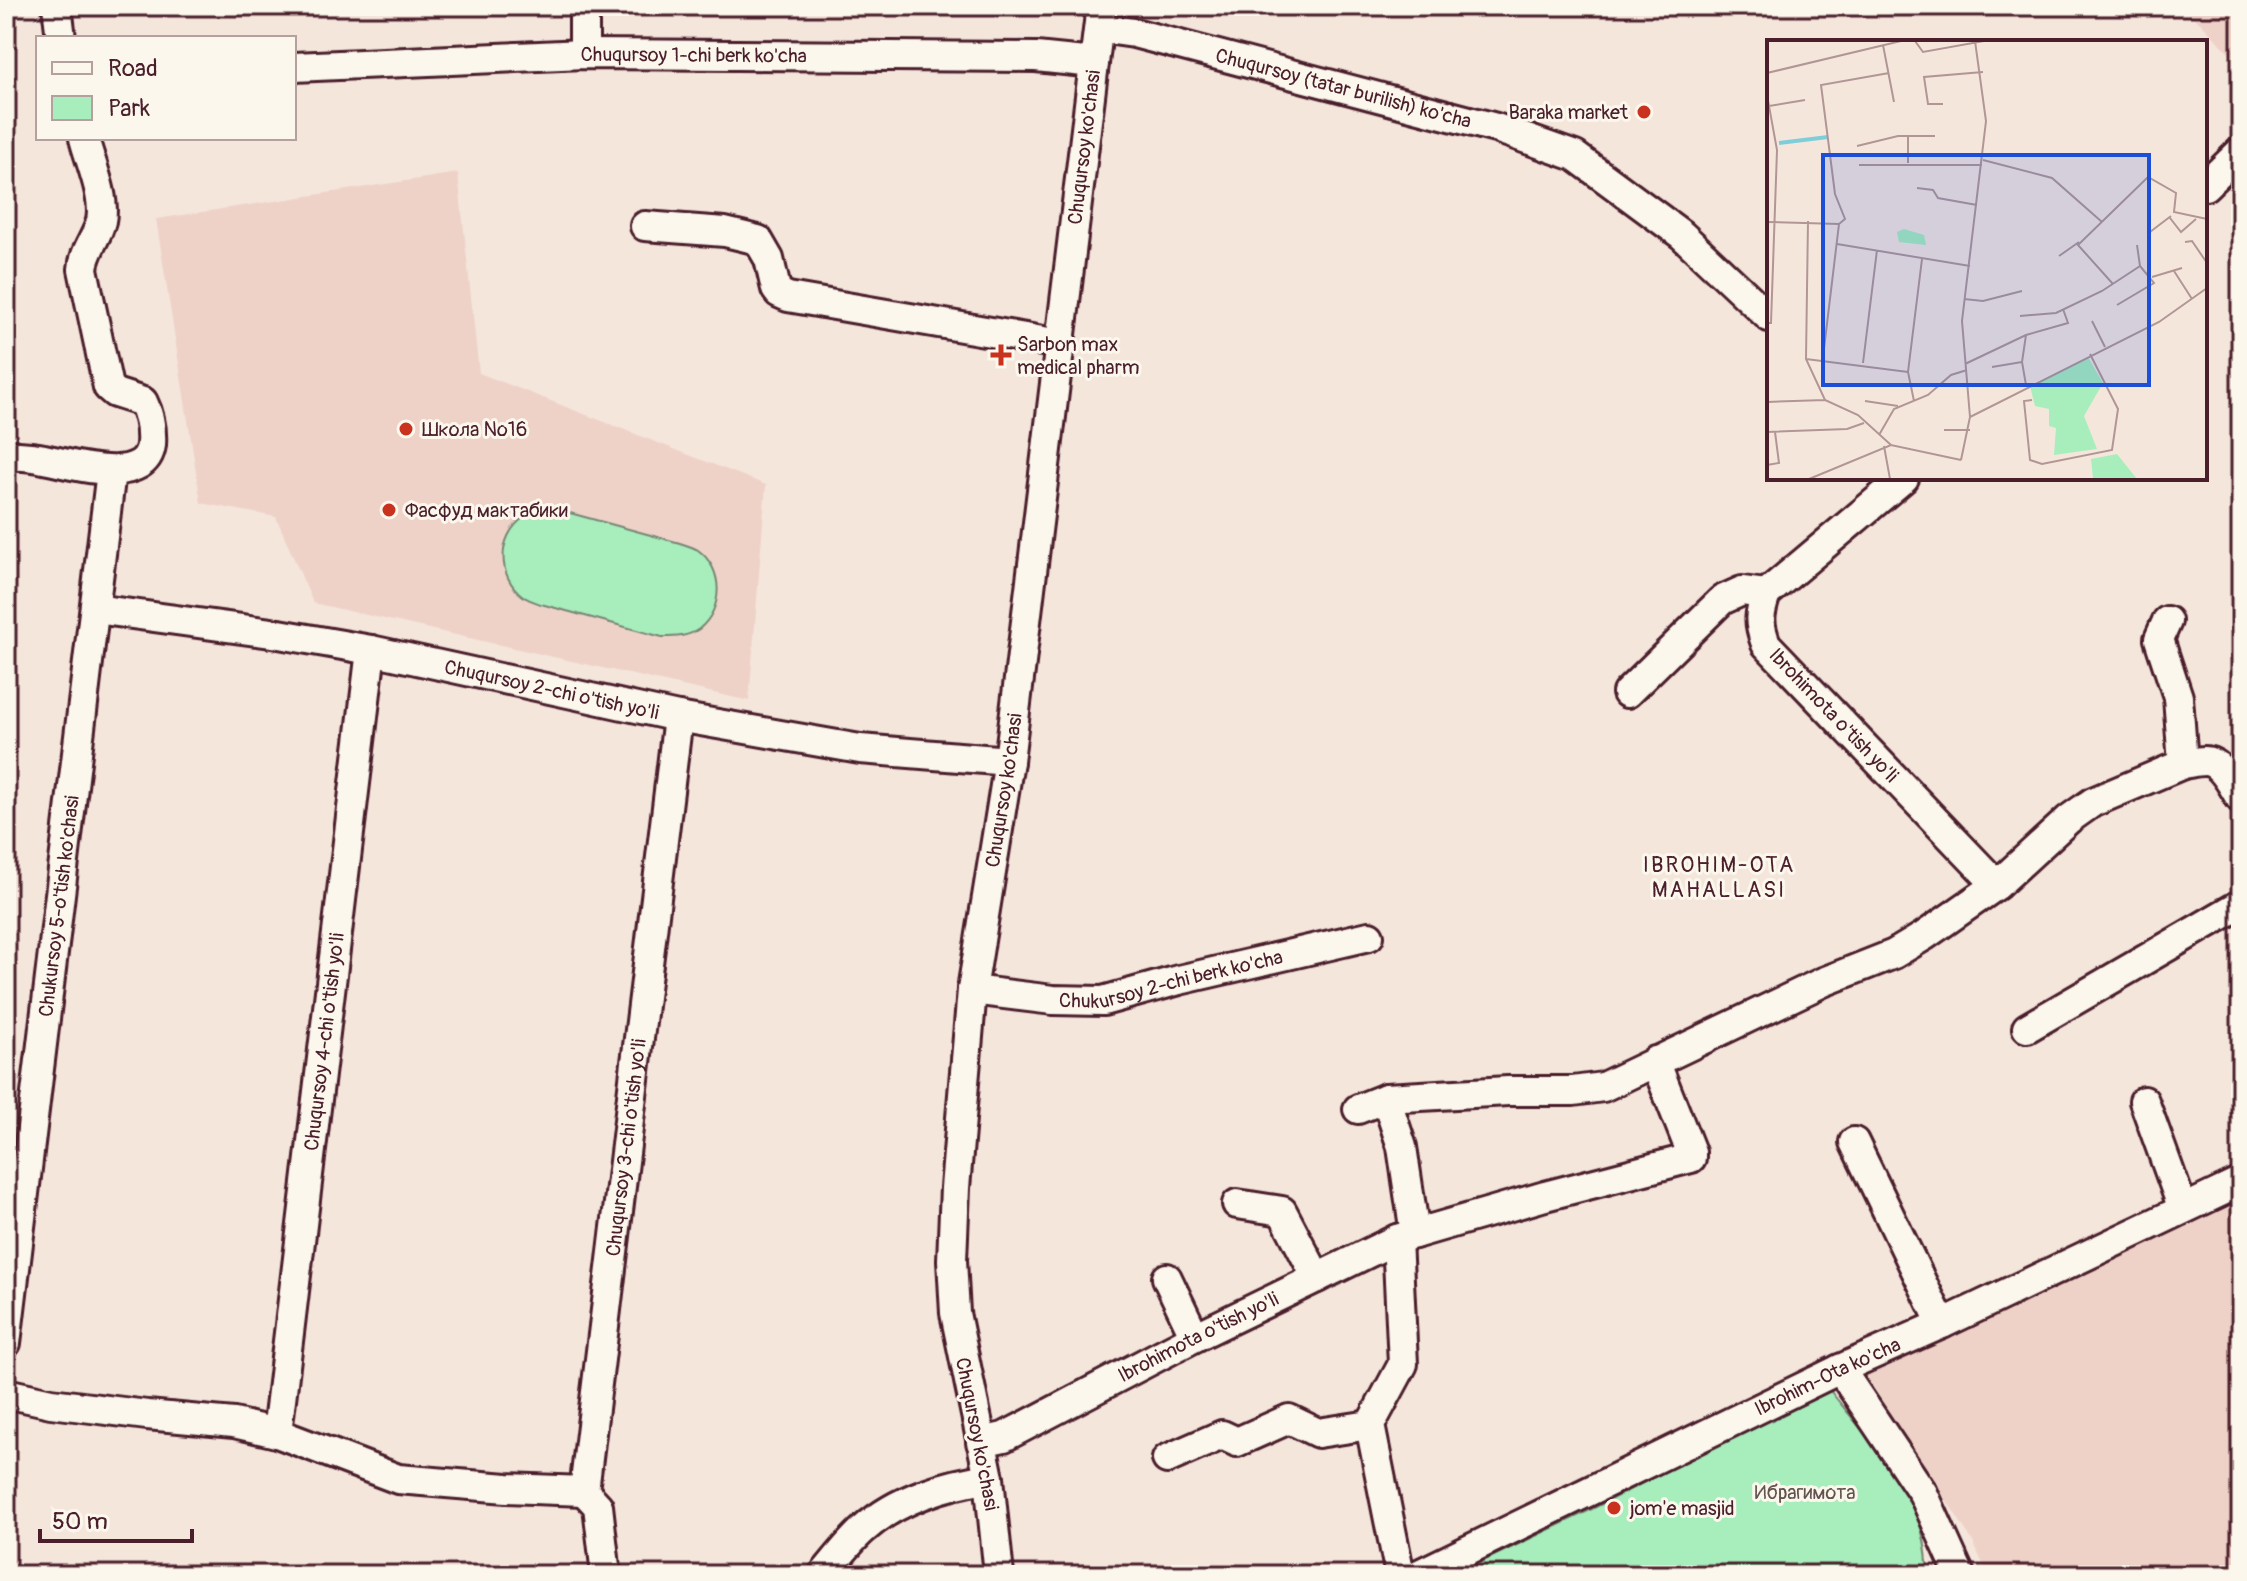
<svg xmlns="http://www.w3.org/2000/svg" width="2247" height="1581" font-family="Pangolin,sans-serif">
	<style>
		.built { fill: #eed2c8 }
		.green { fill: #a7eebc; stroke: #788674; stroke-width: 2 }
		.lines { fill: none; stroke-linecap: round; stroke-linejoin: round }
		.minor-casing { stroke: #4a1f2b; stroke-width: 34 }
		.minor { stroke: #fbf7ec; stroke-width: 28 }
		.poi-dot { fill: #c8321e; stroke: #fbf7ec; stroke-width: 3 }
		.labels { text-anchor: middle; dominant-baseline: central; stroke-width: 6; stroke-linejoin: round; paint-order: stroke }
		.street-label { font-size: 20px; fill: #4a1f2b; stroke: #fbf7ec }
		.poi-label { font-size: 20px; fill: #4a1f2b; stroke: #fbf7ec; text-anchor: start }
		.park-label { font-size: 20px; fill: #61534f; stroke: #fbf7ec }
		.neighbourhood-label { font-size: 22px; letter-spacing: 2px; fill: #4a1f2b; stroke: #fbf7ec }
		.inset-river { fill: none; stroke: #7eceda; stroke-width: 4 }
		.inset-road { fill: none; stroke: #b19695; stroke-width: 2 }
		.view { fill: #1d4ed8; fill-opacity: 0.15; stroke: #1d4ed8; stroke-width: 4 }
		.inset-edge { fill: none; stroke: #4a1f2b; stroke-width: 4 }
	</style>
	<rect width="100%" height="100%" fill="#f5e6dc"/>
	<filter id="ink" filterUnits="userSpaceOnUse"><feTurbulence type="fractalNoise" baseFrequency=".0125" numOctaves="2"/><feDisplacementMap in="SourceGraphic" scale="16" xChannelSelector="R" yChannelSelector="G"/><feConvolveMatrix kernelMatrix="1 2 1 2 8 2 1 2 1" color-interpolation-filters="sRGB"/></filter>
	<g filter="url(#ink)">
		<path class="built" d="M2195,6H2241V64L2189,12Z
			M458,173L479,373L766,485L749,701L313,603L276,517L201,503L156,219Z
			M2241,1186V1575H1988L1972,1540L1865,1374Z"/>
		<path class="green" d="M541,510H559L680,543C686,545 693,547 698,550C724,569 724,609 699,629C688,637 675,637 662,637L541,604C535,602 528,600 523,596C497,577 497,537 523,518C528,514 535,512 541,510Z
			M1828,1388C1870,1442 1931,1502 1927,1575H1454L1588,1511Z"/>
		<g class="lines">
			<g class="minor-casing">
				<g id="minor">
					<path d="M57,6L61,38"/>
					<path id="s1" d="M1099,28L1134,33L1496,128L1575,156L1682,235L1769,317"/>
					<path d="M584,54V6"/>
					<path id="s2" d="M294,67L584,54L1036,57L1094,63"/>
					<path d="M2205,186L2241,151"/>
					<path d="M645,226L725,232L758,240L769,259L776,289L779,293L788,297L1060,344"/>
					<path d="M6,455C19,456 31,456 44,459C71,464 145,488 151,445C152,430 150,416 143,402L115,393L108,387L83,269C84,251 97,238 101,221C106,197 90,162 84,138"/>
					<path id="s3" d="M1904,478L1766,594C1759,615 1758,622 1766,644L1997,885"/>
					<path id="s4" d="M95,609L279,634L371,650L678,717L860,749L1009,761"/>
					<path d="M1627,693L1722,600L1742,591L1766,594"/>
					<path d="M2183,764C2190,763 2197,761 2204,761C2222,761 2232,786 2241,799"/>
					<path id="s5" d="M972,990L1053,1000L1103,1001L1179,980L1369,936"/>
					<path d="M2027,1028L2241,904"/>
					<path d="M1386,1098L1402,1147L1415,1234"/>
					<path d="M2144,1101L2183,1209"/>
					<path d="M1358,1109L1386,1098L1508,1091H1573L1603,1087L1823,982L1894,954L1924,936L1997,885L2069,819L2093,802L2183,764L2178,697L2159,639L2167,621"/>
					<path d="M1854,1142L1942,1324"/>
					<path d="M1237,1204L1282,1211L1317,1278"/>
					<path d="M1397,1239L1403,1364L1370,1425L1400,1575"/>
					<path d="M1167,1278L1195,1337"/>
					<path id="s6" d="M6,1343L111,471"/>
					<path d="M1840,1369L1923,1493L1960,1575"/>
					<path d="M6,1393L51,1403L147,1415L234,1423L277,1433L398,1479L507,1488L584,1491"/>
					<path id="s7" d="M277,1433L371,650"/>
					<path id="s8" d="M981,1442L1004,1437L1195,1337L1397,1239L1545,1196L1691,1158V1152L1655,1061"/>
					<path d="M1167,1459L1222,1435L1237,1442L1289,1419L1318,1433L1370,1425"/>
					<path id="s9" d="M606,1575L598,1506L584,1491L678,717"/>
					<path d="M823,1575C836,1560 849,1542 864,1529C897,1499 946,1484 989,1478"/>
					<path id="s10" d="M999,1575L989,1478L955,1313L952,1260L955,1188L972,990L1009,761L1101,6"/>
					<path id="s11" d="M1417,1575L1840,1369L1942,1324L2241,1182"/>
				</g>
			</g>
			<use href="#minor" class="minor"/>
		</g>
	</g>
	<g class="poi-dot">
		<circle cx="1644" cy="112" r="8"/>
		<path d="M997 343h8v8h8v8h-8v8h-8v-8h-8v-8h8z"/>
		<circle cx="406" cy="429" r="8"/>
		<circle cx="389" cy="510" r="8"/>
		<circle cx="1614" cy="1508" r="8"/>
	</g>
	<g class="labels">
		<g class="street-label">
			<text stroke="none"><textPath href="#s2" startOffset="400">Chuqursoy 1-chi berk ko'cha</textPath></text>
			<text stroke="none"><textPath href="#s1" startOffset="252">Chuqursoy (tatar burilish) ko'cha</textPath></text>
			<text stroke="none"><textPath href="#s10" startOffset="1440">Chuqursoy ko'chasi</textPath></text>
			<text stroke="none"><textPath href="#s4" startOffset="464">Chuqursoy 2-chi o'tish yo'li</textPath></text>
			<text stroke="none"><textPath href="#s3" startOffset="330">Ibrohimota o'tish yo'li</textPath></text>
			<text stroke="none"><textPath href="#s10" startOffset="792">Chuqursoy ko'chasi</textPath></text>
			<text stroke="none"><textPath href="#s6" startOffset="440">Chukursoy 5-o'tish ko'chasi</textPath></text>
			<text stroke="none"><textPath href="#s5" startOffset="202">Chukursoy 2-chi berk ko'cha</textPath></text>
			<text stroke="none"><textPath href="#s7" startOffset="394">Chuqursoy 4-chi o'tish yo'li</textPath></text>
			<text stroke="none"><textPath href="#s9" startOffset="436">Chuqursoy 3-chi o'tish yo'li</textPath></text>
			<text stroke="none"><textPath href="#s8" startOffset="242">Ibrohimota o'tish yo'li</textPath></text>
			<text stroke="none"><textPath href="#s11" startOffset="456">Ibrohim-Ota ko'cha</textPath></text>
			<text transform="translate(977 1434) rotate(79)">Chuqursoy ko'chasi</text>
		</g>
		<g class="poi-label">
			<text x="1628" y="112" text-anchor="end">Baraka market</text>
			<text x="1017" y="344">Sarbon max<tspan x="1017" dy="23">medical pharm</tspan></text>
			<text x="422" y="429">Школа №16</text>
			<text x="405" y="510">Фасфуд мактабики</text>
			<text x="1630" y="1508">jom'e masjid</text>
		</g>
		<g class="park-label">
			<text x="1805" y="1492">Ибрагимота</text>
		</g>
		<g class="neighbourhood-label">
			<text x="1719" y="865">IBROHIM-OTA<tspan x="1719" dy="25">MAHALLASI</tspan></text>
		</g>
	</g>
	<g transform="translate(1767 40)">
		<rect width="440" height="440" fill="#f5e6dc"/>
		<path d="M137,189L157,195L159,205L132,202L130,192ZM321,317L336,343L317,376L330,409L287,415L289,388L282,386V369L268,366L263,346ZM350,414L370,439H326L324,419Z" fill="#a7eebc"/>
		<path class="inset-river" d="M12,103L61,97"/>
		<path class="inset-road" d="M148,1L156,12L217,1M116,5L127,62M0,33L134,1M0,55L10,110L4,283H0M176,64H161L157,37L216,32M2,66L38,60M90,106L131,96H168M216,120L285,138L335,182M141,123V95M92,125H215M150,148L166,150L171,158L210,165M403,178L414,192L429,179M41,181L39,319L58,360L91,375L124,405M0,182L72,184M383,192L404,176M418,202L425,201L440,223M70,204L203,226M292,216L312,202M407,231L425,259M385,237L415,228M346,244L311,205L381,137L409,153L407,172L440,179M197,259L216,261L255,251M350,265L387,243L373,226M253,276L289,273L335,251L373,226L370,205M325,281L338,307M259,295L255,322L259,345M56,317L72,184L78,179L68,154L54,45L122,33M39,319L141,332M96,323L110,210M198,324L259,295L301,283L296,269M225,327L255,322M265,360L257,361L263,420L275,424L345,410L351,369L323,314M98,361L131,366M147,361L141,332L155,219M0,362L58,360M203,377L392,282L440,248M177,390H203M0,392L80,389L97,383M112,395L127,369L161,355L184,335L200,330M117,406L123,439M194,420L203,377L195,281L219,81L208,1M0,425L12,423L8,392M42,439L124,405L194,420"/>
		<path class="view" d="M56,115H382V345H56Z"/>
		<rect width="440" height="440" class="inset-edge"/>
	</g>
	<rect width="2247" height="1581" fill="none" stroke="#fbf7ec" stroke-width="32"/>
	<rect x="16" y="16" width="2215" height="1549" fill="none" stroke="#4a1f2b" stroke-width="3" filter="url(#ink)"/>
	<rect x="36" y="36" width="260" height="104" fill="#fbf7ec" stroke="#b4a19f" stroke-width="2"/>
	<rect x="52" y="62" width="40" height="12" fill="#fbf7ec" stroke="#b4a19f" stroke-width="2"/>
	<text x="108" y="76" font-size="24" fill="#4a1f2b">Road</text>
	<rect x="52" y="96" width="40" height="24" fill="#a7eebc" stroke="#b4a19f" stroke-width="2"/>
	<text x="108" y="116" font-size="24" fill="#4a1f2b">Park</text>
	<path d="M40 1529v12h152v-12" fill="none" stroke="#4a1f2b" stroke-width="4"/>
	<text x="52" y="1529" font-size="24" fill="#4a1f2b" stroke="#fbf7ec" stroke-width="6" paint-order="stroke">50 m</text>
</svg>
